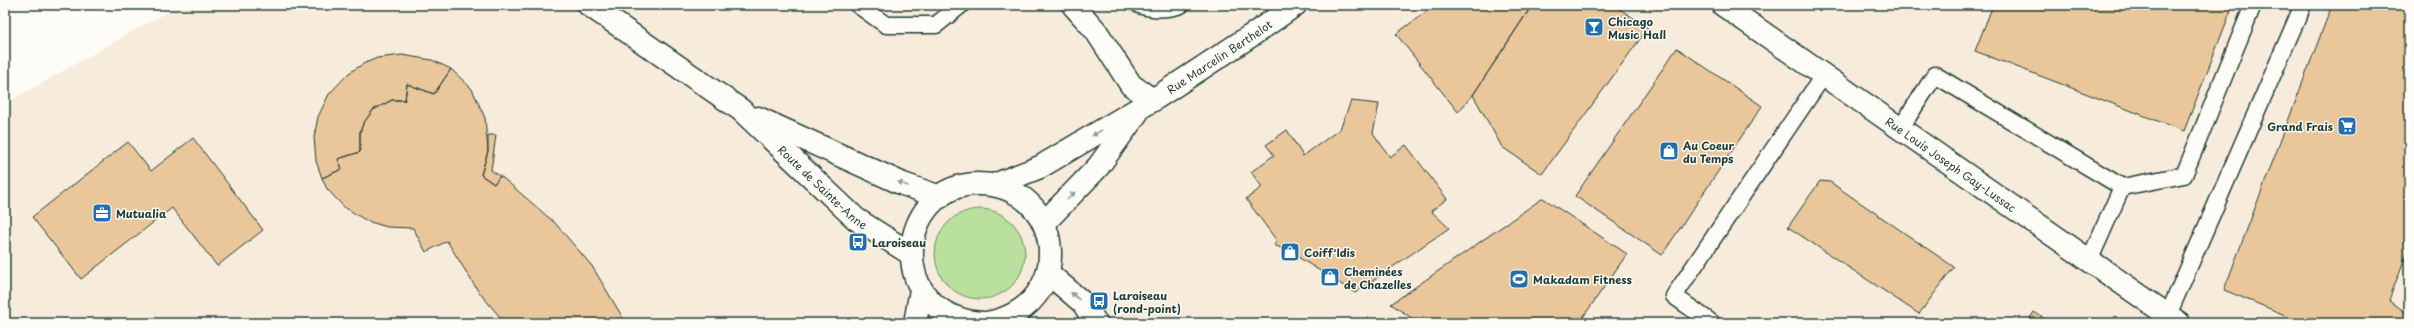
<svg xmlns="http://www.w3.org/2000/svg" width="2414" height="328" font-family="'Playpen Sans',sans-serif">
	<style>
		.built { fill: #f7ecdb }
		.green { fill: #b9e09c; stroke: #6c8e68 }
		.building { fill: #eac79b; stroke: #1f3d34 }
		.lines { fill: none; stroke-linecap: round; stroke-linejoin: round }
		.lane-casing { stroke: #1f3d34; stroke-width: 19 }
		.street-casing { stroke: #1f3d34; stroke-width: 25 }
		.secondary-casing { stroke: #1f3d34; stroke-width: 25 }
		.lane { stroke: #fdfcf7; stroke-width: 16 }
		.street { stroke: #fdfcf7; stroke-width: 22 }
		.secondary { stroke: #fdfcf7; stroke-width: 22 }
		.oneway { fill: #8e9c96 }
		.labels { text-anchor: middle; dominant-baseline: central; stroke-width: 3; stroke-linejoin: round; paint-order: stroke }
		.poi-label { font-size: 11px; font-weight: bold; fill: #1f3d34; stroke: #fdfcf7; text-anchor: start }
		.street-label { font-size: 11px; fill: #1f3d34; stroke: #fdfcf7 }
	</style>
	<rect width="100%" height="100%" fill="#fdfcf7"/>
	<filter id="ink" filterUnits="userSpaceOnUse"><feTurbulence type="fractalNoise" baseFrequency=".025" numOctaves="2"/><feDisplacementMap in="SourceGraphic" scale="8" xChannelSelector="R" yChannelSelector="G"/><feConvolveMatrix kernelMatrix="1 2 1 2 8 2 1 2 1" color-interpolation-filters="sRGB"/></filter>
	<g filter="url(#ink)">
		<path class="built" d="M179,5H2409V323H5V104Z"/>
		<path class="green" d="M935 254a45 45 0 1 1 90 0a45 45 0 1 1-90 0Z"/>
		<path class="building" d="M1435,5L1531,7L1473,95L1458,112L1396,34Z
			M1532,5H1614L1648,28L1542,174L1502,147L1473,95Z
			M1993,5H2233L2184,131L1975,51Z
			M2332,5H2409V247L2389,300L2409,315L2407,323H2280L2285,315L2224,290Z
			M1677,48L1762,106L1662,255L1575,196Z
			M402,55L432,60L451,69L434,94L407,84L405,100H392L373,110L363,124L360,132V152L338,159L342,169L322,178L316,161L314,137L318,117L329,94L349,73L363,64L377,58Z
			M451,69L472,89L485,118L488,151L481,175L494,184L500,176L503,178L555,223L592,266L626,323H505L478,291L447,241L426,252L413,228L387,227L367,221L344,207L327,189L322,178L342,169L338,159L360,152V132L363,124L373,110L392,100H405L407,84L434,94Z
			M1351,101L1379,104L1373,133L1390,157L1406,145L1447,199L1431,211L1449,228L1355,293L1290,252L1274,245L1277,241L1246,199L1262,187L1251,172L1274,155L1266,145L1287,130L1303,156L1340,129Z
			M488,135H496L491,170L500,176L494,184L481,175L488,151Z
			M193,138L263,230L217,266L172,208L81,279L32,217L128,142L151,171Z
			M1820,181L1830,182L1954,267L1919,314L1788,227Z
			M1543,198L1627,254L1579,323H1419L1391,304Z
			M2034,312L2051,323H2027Z"/>
		<g class="lines">
			<g class="lane-casing">
				<path id="lane" d="M858,5L886,25H936L961,5
					M1139,5C1154,10 1166,10 1181,5
					M1900,129L1935,75L2122,187
					M2089,261L2122,187L2184,175L2253,5
					M1712,323L1674,296L1823,76
					M2161,323L2168,315L2303,5"/>
			</g>
			<g class="street-casing">
				<g id="street">
					<path d="M1073,5L1096,31L1131,85L1153,100"/>
					<path id="s1" d="M1723,5L2179,323"/>
					<path id="s2" d="M994,185L1040,167L1153,100L1255,33L1295,5"/>
					<path d="M1044,223L1098,167L1137,113"/>
					<path d="M915,323L921,290"/>
				</g>
			</g>
			<g class="secondary-casing">
				<g id="secondary">
					<path id="s3" d="M589,5L741,110L856,219L911,254"/>
					<path d="M758,118L903,184L940,197"/>
					<path d="M1048,273L1083,303L1096,323"/>
					<path d="M982,323C882,315 897,185 977,184C1066,183 1079,308 986,323"/>
				</g>
			</g>
			<use href="#lane" class="lane"/>
			<use href="#street" class="street"/>
			<use href="#secondary" class="secondary"/>
		</g>
		<defs><path id="oneway-solid" d="M-6-.8H1V-3.2L6.5 0L1 3.2V.8H-6Z"/></defs>
		<g class="oneway">
			<use href="#oneway-solid" transform="translate(1097 133) rotate(149)"/>
			<use href="#oneway-solid" transform="translate(903 184) rotate(-158)"/>
			<use href="#oneway-solid" transform="translate(1071 196) rotate(-46)"/>
			<use href="#oneway-solid" transform="translate(1075 296) rotate(-139)"/>
		</g>
	</g>
	<defs>
		<g id="bar-square" transform="scale(1)"><rect x="-9" y="-9" width="18" height="18" rx="4" fill="#1f6fb2" stroke="#fdfcf7"/><path d="M-6-5H6L.8 .8V4.5H3.5V6h-7V4.5H-.8V.8Z" fill="#fff"/></g>
		<g id="supermarket-square" transform="scale(1)"><rect x="-9" y="-9" width="18" height="18" rx="4" fill="#1f6fb2" stroke="#fdfcf7"/><path d="M-6-5.5h2.5l.6 2H6L4.5 2H-2.5L-4.4-4H-6ZM-1.5 3.2a1.3 1.3 0 1 0 .1 0ZM3 3.2a1.3 1.3 0 1 0 .1 0Z" fill="#fff"/></g>
		<g id="shop-square" transform="scale(1)"><rect x="-9" y="-9" width="18" height="18" rx="4" fill="#1f6fb2" stroke="#fdfcf7"/><path d="M-5-2.5h2.3a2.7 3.5 0 0 1 5.4 0H5L5.5 6h-11ZM-1.5-2.5h3a1.5 2.3 0 0 0-3 0Z" fill="#fff"/></g>
		<g id="office-square" transform="scale(1)"><rect x="-9" y="-9" width="18" height="18" rx="4" fill="#1f6fb2" stroke="#fdfcf7"/><path d="M-6-3h4V-5.5h4V-3h4V5H-6ZM-1-4.5V-3h2v-1.5ZM-6 0V1H6V0Z" fill="#fff"/></g>
		<g id="bus-square" transform="scale(1)"><rect x="-9" y="-9" width="18" height="18" rx="4" fill="#1f6fb2" stroke="#fdfcf7"/><path d="M-5-6H5V4H4V6H2V4H-2V6H-4V4H-5ZM-3.5-4V0h7V-4ZM-3.5 1.2v1.5H-2V1.2ZM2 1.2v1.5H3.5V1.2Z" fill="#fff"/></g>
		<g id="stadium-square" transform="scale(1)"><rect x="-9" y="-9" width="18" height="18" rx="4" fill="#1f6fb2" stroke="#fdfcf7"/><path d="M0-5a6.5 5 0 1 0 0 10a6.5 5 0 1 0 0-10ZM-3.5-1.8h7v3.6h-7Z" fill="#fff"/></g>
	</defs>
	<g fill-rule="evenodd">
		<use href="#bar-square" x="1594" y="27"/>
		<use href="#supermarket-square" x="2347" y="126"/>
		<use href="#shop-square" x="1669" y="151"/>
		<use href="#office-square" x="102" y="213"/>
		<use href="#bus-square" x="858" y="242"/>
		<use href="#shop-square" x="1290" y="252"/>
		<use href="#shop-square" x="1330" y="277"/>
		<use href="#stadium-square" x="1519" y="279"/>
		<use href="#bus-square" x="1099" y="301"/>
	</g>
	<g class="labels">
		<g class="poi-label">
			<text x="1608" y="21">Chicago<tspan x="1608" dy="13">Music Hall</tspan></text>
			<text x="2333" y="126" text-anchor="end">Grand Frais</text>
			<text x="1683" y="145">Au Coeur<tspan x="1683" dy="13">du Temps</tspan></text>
			<text x="116" y="213">Mutualia</text>
			<text x="872" y="242">Laroiseau</text>
			<text x="1304" y="252">Coiff'Idis</text>
			<text x="1344" y="271">Cheminées<tspan x="1344" dy="13">de Chazelles</tspan></text>
			<text x="1533" y="279">Makadam Fitness</text>
			<text x="1113" y="295">Laroiseau<tspan x="1113" dy="13">(rond-point)</tspan></text>
		</g>
		<g class="street-label">
			<text stroke="none"><textPath href="#s2" startOffset="260">Rue Marcelin Berthelot</textPath></text>
			<text stroke="none"><textPath href="#s1" startOffset="278">Rue Louis Joseph Gay-Lussac</textPath></text>
			<text stroke="none"><textPath href="#s3" startOffset="297">Route de Sainte-Anne</textPath></text>
		</g>
	</g>
	<rect width="2414" height="328" fill="none" stroke="#fdfcf7" stroke-width="20"/>
	<rect x="10" y="10" width="2394" height="308" fill="none" stroke="#1f3d34" stroke-width="1.5" filter="url(#ink)"/>
</svg>
